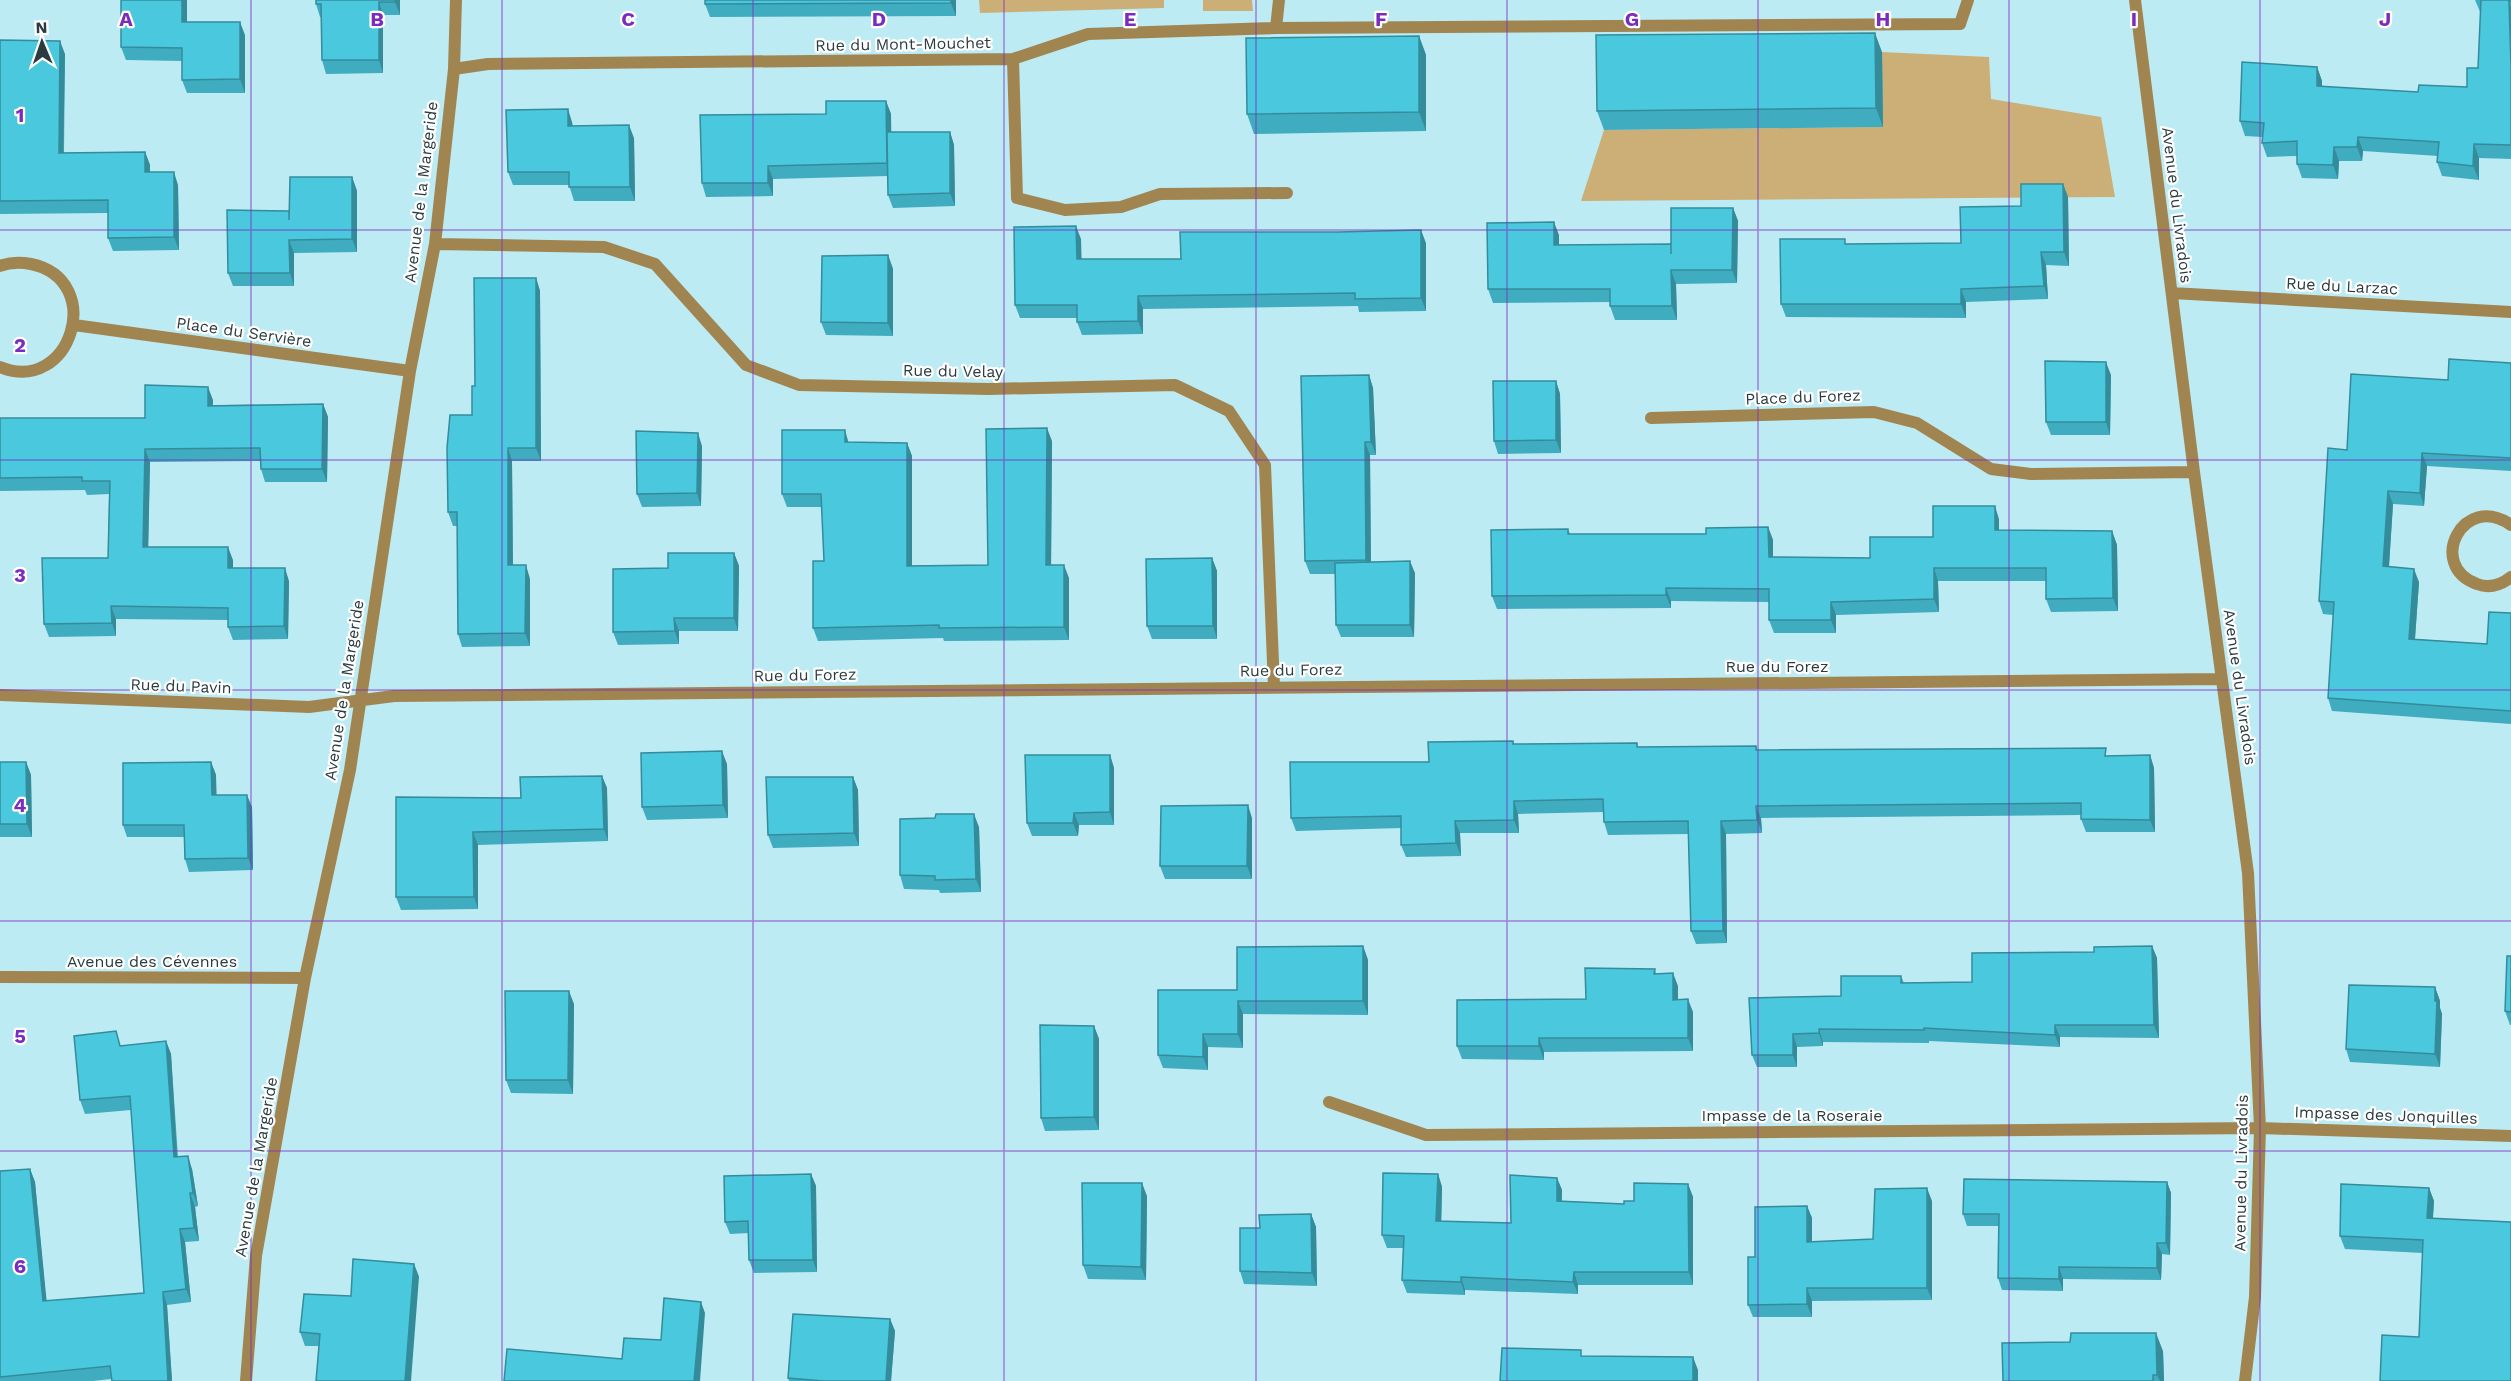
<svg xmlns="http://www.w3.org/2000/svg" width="2511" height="1381" font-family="'Work Sans',sans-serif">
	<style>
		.green { fill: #ccae77 }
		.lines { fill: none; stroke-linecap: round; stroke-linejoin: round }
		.street { stroke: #a18551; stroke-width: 12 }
		.wall { fill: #40acbf }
		.shaded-wall { fill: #348c9b }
		.building { fill: #4ac8de; stroke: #348c9b; stroke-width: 1.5 }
		.grid { fill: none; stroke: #7b2cbf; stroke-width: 1.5; stroke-opacity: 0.55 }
		.labels { text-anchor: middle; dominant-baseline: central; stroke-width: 4.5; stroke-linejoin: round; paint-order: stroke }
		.street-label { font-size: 16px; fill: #2a3c40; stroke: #fff }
		.grid-label { font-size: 20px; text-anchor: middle; font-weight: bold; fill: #7b2cbf; stroke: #fff; stroke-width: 4.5; stroke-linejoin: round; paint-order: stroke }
	</style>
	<rect width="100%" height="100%" fill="#bdebf4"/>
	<path class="green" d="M979,0H1164V8L980,13Z
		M1203,0H1252L1253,11H1203Z
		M1882,52L1989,57L1991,99L2101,117L2115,197L1581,201L1604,130L1882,127Z"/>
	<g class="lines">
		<path class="street" d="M2135,0L2194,472L2248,873L2260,1128L2255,1297L2245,1381
			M1276,28L1279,0
			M1013,59L1017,198L1065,210L1121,207L1160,194L1287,193
			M454,69L488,64L1013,59L1088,34L1276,28L1960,24L1968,0
			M435,244L604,247L655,264L746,365L799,385L988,389L1175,385L1229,411L1265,465L1274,687
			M0,266C10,262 21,262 31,264C107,280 71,396 0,367
			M2172,293L2511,312
			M74,325L410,371
			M1651,418L1874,412L1917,423L1991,469L2031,474L2194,472
			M2511,525C2463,491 2426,566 2477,584C2490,589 2501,585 2511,577
			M0,695L309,707L394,696L2222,679
			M0,977L305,978
			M1329,1102L1426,1135L2260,1128L2511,1136
			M246,1381L256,1256L305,978L350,770L410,371L435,244L454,69L456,0"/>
	</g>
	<path class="wall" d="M121,0H187V22L245,35V93H187L182,80V61L126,60L121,47Z
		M400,0V15H383V73L326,74L322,60L321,17H320L316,4Z
		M705,0H956V16L710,17L705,4Z
		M2475,0H2511V159L2479,158V180L2442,176L2437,162L2438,156L2363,151L2362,161H2339L2338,179L2302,178L2297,164V156L2267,157L2262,143L2263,137L2245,136L2240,121L2317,67L2322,81V87L2418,92L2467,87L2478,68L2481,14Z
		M1419,36L1426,55V131L1254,134L1247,114Z
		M0,40L65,54L64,153L145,152L150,165V172L178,185L179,250L113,251L108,238V213L0,214Z
		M1882,52L1883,127L1604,130L1597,111Z
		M886,101L891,114V132H950L954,145L955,206L893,208L888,195V176L773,179V196L706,197L702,183L826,114Z
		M572,122L573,126L634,138L635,201H574L569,185H513L508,172Z
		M352,177L357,191V252L294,253V286H233L228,273L289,211Z
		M2063,184L2068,197L2069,266L2046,265L2048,299L1966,302V318L1786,317L1781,304L1847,244L1961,243L2021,206Z
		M1733,208L1738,221L1737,283L1676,284L1677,320H1615L1610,306V302L1493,303L1488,289L1559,235V245L1671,244Z
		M1081,239V259H1181L1426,243V311L1359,312L1358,306L1143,309V334L1082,335L1077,322V318H1020L1015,305Z
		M888,255L893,269V336L826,335L821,322Z
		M536,278L540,291L541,461H512L513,565L530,579V646L462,647L458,634L457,526H453L448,512L472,415L475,386Z
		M2511,363V471L2427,466L2424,506L2393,504L2389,567L2419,582L2415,639L2487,644L2511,613V724L2332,711L2328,698L2333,615L2323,614L2319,601L2347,450L2448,380Z
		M1369,375L1373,388L1376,455H1370L1371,562L1415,573L1414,637H1341L1336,625L1335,574H1310L1305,561Z
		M2111,375L2110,435H2051L2046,422Z
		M1556,381L1560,394L1561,453L1498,454L1494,441Z
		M213,400V405L323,404L328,417L327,482H265L261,469L260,461L150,462L148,547L233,560V568L289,581L288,639L233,640L228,627V620L116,619V636L49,637L44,624L108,558L109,494L87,495L85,490L0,491V418H145Z
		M1052,441L1051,565L1069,578V640L944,641L943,638L818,641L813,628L824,561L822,507H787L782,494L849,442L907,443L912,456V566L988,565Z
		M702,446L701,506L642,507L637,494Z
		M1999,519V530L2112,531L2117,545L2118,611L2051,612L2046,599V581H1938L1939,612L1836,615V633H1774L1769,620V602L1671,601V608L1497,609L1492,596L1568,529L1570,534H1706L1768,527L1773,540V557L1870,558L1933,537Z
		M734,553L739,566L738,631H679V644L618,645L613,632L668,568Z
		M1212,558L1217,571V639H1152L1147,626Z
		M1513,741L1514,744L1637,743L1638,747L1756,746L1758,750L2109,756L2150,755L2154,768L2155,832H2086L2081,819V815L1761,818L1762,833L1726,834L1727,943L1696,944L1691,931L1688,834L1608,835L1604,822L1603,812L1518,814L1519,833H1460L1461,856L1406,857L1401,845V828L1296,831L1291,818Z
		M1110,755L1114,768V825H1079L1078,836H1032L1027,823Z
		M0,762H26L31,775L32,837H0V865Z
		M211,762L216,775V795L252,807L253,870L189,872L185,859L184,837H127L123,825Z
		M727,764L728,818L647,820L642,807Z
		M602,776L607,788L608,841L478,845V909L401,910L396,897V797L521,798Z
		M853,777L858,790L859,846L773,848L768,835Z
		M1252,818V879H1165L1160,866Z
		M979,827L981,892L940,893L939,890L904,889L900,875Z
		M1363,946L1368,960V1015L1243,1014V1048L1208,1047V1070L1163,1068L1158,1055L1237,990Z
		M2152,946L2157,958L2159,1038L2060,1037V1047L1929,1041V1043L1823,1042V1046L1797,1047V1067H1757L1752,1055L1841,996L1901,976L1904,983L1972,982L2094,952Z
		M2511,956V1025H2510L2505,1011Z
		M1655,969L1656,974L1678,986V1000L1693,1012V1051L1544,1052V1060L1462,1059L1457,1046L1586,999Z
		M2435,987L2440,1001V1008L2442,1014L2440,1067L2350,1062L2346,1049Z
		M574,1004L573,1094L511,1093L506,1080Z
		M1094,1026L1099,1039V1130L1045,1131L1041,1118Z
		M166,1041L171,1054L178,1157L192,1169L198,1206L195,1207L199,1241L185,1242L191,1302L167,1305L172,1381H111V1379L93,1381H0V1171L30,1169L35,1182L46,1301L144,1293L131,1110L85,1114L80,1100L122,1046Z
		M811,1174L816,1186L817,1272L754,1273L749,1260V1233L730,1234L725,1222Z
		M1438,1174L1442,1187L1441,1222L1511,1223L1557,1178L1562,1190V1201L1624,1204L1688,1184L1693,1197V1285H1578V1294L1465,1290V1295L1407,1293L1402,1280L1403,1248H1387L1382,1235Z
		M2167,1182L2171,1193L2170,1255L2162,1254L2161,1280L2063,1279V1291L2002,1290L1998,1278L1999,1226H1967L1963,1214Z
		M2429,1188L2434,1201L2433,1218L2423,1253L2345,1249L2340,1236Z
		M1147,1196L1146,1280L1088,1279L1083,1265Z
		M1932,1201V1300L1812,1301V1317H1753L1748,1305L1755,1257L1807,1206L1812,1218V1242L1873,1239Z
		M1311,1214L1316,1227L1317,1286L1244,1284L1240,1271L1260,1228Z
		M414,1264L419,1277L319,1346H305L300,1332L351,1296Z
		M890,1319L895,1331L891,1381H789L788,1378Z
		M2163,1351L2164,1381H2003Z"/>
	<path class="shaded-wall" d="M182,0H187V35L182,22Z
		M395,0H400V15L395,2Z
		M951,0H956V16L951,3Z
		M2509,1L2511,7V66Z
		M379,2L383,15V73L379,60Z
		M240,22L245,35V93L240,79Z
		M1875,33L1882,52L1883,127L1876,108Z
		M1419,36L1426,55V131L1419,112Z
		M60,41L65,54L63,166L59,153Z
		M2317,67L2322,81V101L2317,86Z
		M886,101L891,114L892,176L887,163Z
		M568,109L572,122L573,139L568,126Z
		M629,125L634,138L635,201L630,187Z
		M950,132L954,145L955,206L950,193Z
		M2358,137L2363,151L2362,161L2357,147Z
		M2474,144L2479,158V180L2473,166Z
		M2334,147L2339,161L2338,179L2333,165Z
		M145,152L150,165V185L145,172Z
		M768,166L773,179V196L768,183Z
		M174,172L178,185L179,250L174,237Z
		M352,177L357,191V252L352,239Z
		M2063,184L2068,197L2069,266L2064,252Z
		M1733,208L1738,221L1737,283L1732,270Z
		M1554,222L1559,235V259L1554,245Z
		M1076,226L1081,239L1082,272L1077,259Z
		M1421,230L1426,243V311L1421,298Z
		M289,240L294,253V286L290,273Z
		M2041,252L2046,265L2048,299L2044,286Z
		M888,255L893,269V336L888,323Z
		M1671,270L1676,284L1677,320L1672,306Z
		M536,278L540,291L541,461L536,448Z
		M1961,289L1966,302V318L1961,304Z
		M1138,296L1143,309V334L1138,321Z
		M2106,362L2111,375L2110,435L2106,422Z
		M1369,375L1373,388L1376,455L1371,442Z
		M1556,381L1560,394L1561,453L1556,440Z
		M208,387L213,400L212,419L208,406Z
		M323,404L328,417L327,482L322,469Z
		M1047,428L1052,441L1051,578L1046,565Z
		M845,430L849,444L845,442Z
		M698,433L702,446L701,506L697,493Z
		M1365,442L1370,455L1371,574L1366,560Z
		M907,443L912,456V579L907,566Z
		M508,448L512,461L513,579L508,565Z
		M145,449L150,462L148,560L143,547Z
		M2422,453L2427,466L2424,506L2420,493Z
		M2388,491L2393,504L2388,580L2383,566Z
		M1995,506L1999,519V543L1995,530Z
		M1768,527L1773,540V570L1769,557Z
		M2112,531L2117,545L2118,611L2113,598Z
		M228,547L233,560V581L228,568Z
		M734,553L739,566L738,631L734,618Z
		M1212,558L1217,571V639L1213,626Z
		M1410,561L1415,573L1414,637L1410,625Z
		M526,565L530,579V646L525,633Z
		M1064,565L1069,578V640L1064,627Z
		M285,568L289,581L288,639L284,626Z
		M1934,568L1938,581L1939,612L1934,599Z
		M2414,569L2419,582L2414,652L2409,639Z
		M1666,588L1671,601V608L1666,595Z
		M1831,602L1836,615V633L1831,620Z
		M111,606L116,619V636L112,623Z
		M674,618L679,631V644L675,631Z
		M722,751L727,764L728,818L723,805Z
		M1110,755L1114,768V825L1110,812Z
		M2150,755L2154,768L2155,832L2150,820Z
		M26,762L31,775L32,837L27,824Z
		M211,762L216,775L217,808L212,795Z
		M602,776L607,788L608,841L604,829Z
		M853,777L858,790L859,846L854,833Z
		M247,795L252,807L253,870L248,858Z
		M1514,801L1518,814L1519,833L1514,820Z
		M1248,805L1252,818V879L1247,866Z
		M1756,806L1761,818L1762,833L1757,820Z
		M1074,813L1079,825L1078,836L1073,823Z
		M974,814L979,827L981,892L976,879Z
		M1455,821L1460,833L1461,856L1456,843Z
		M1721,821L1726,834L1727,943L1723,931Z
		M473,832L478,845V909L474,897Z
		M1363,946L1368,960V1015L1363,1001Z
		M2152,946L2157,958L2159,1038L2154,1025Z
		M1673,973L1678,986V1013L1673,1000Z
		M2435,987L2440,1001V1008L2442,1014L2440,1067L2435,1054Z
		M569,991L574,1004L573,1094L568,1080Z
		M1688,999L1693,1012V1051L1688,1038Z
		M1238,1001L1243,1014V1048L1238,1034Z
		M2055,1025L2060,1037V1047L2055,1035Z
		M1094,1026L1099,1039V1130L1094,1117Z
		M1819,1029L1823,1042V1046L1819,1033Z
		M1203,1034L1208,1047V1070L1203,1057Z
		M1793,1034L1797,1047V1067L1793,1055Z
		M1539,1038L1544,1052V1060L1539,1046Z
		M166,1041L171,1054L178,1171L174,1157Z
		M188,1156L192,1169L198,1206L193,1193Z
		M30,1169L35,1182L48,1315L43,1301Z
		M811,1174L816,1186L817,1272L813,1260Z
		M1438,1174L1442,1187L1441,1234L1436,1221Z
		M1557,1178L1562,1190L1561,1214L1557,1201Z
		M2167,1182L2171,1193L2170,1255L2166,1243Z
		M1142,1183L1147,1196L1146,1280L1141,1267Z
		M1688,1184L1693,1197V1285L1689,1272Z
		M1927,1188L1932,1201V1300L1927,1288Z
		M2429,1188L2434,1201L2432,1231L2427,1218Z
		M190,1193L195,1207L199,1241L194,1228Z
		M1807,1206L1812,1218V1254L1807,1242Z
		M1311,1214L1316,1227L1317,1286L1312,1273Z
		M180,1229L185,1242L191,1302L186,1289Z
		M2157,1243L2162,1254L2161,1280L2157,1268Z
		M414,1264L419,1277L411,1381H405Z
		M2059,1267L2063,1279V1291L2059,1279Z
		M1574,1272L1578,1285V1294L1573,1282Z
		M1461,1277L1465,1290V1295L1461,1282Z
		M1807,1288L1812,1301V1317L1807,1304Z
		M163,1292L167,1305L172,1381H168Z
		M701,1302L705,1313L700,1381H694Z
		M890,1319L895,1331L891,1381H886Z
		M2156,1333L2163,1351L2164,1381H2160L2157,1375Z
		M1693,1357L1698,1370V1381H1693Z"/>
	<path class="building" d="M121,0H182V22H240V79L182,80V48L121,47Z
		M316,0H395V2H379V60H322L321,4H316Z
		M705,0H951V3L705,4Z
		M2481,0H2511V1H2509L2511,66V145L2474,144L2473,166L2437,162L2439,142L2358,137L2357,147H2334L2333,165L2297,164V141L2262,143L2264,123L2240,121L2242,62L2317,67V86L2418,92L2419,85L2467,87V68H2478Z
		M1875,33L1876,108L1597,111L1596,35Z
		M1419,36V112L1247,114L1246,38Z
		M0,40L60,41L59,153L145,152V172H174V237L108,238V200L0,201Z
		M826,101H886L887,163L768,166V183H702L700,115L826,114Z
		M568,109V126L629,125L630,187H569V172H508L506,110Z
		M887,132H950V193L888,195Z
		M290,177H352V239L289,240L290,273H228L227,210L289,211V220Z
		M2021,184H2063L2064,252H2041L2044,286L1961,289V304H1781L1780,239H1845V244L1961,243L1960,207L2021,206Z
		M1671,208H1733L1732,270H1671L1672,306H1610V289H1488L1487,223L1554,222V245L1671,244V254Z
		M1076,226L1077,259H1181L1180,232H1338L1421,230V298L1355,299V293L1138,296V321L1077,322V305H1015L1014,227Z
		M888,255V323L821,322L822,256Z
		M474,278H536V448H508V565H526L525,633L458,634L457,512H448L447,448L450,415H472V386H475Z
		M2449,359L2511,363V458L2422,453L2420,493L2388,491L2383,566L2414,569L2409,639L2487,644L2489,612L2511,613V711L2328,698L2334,602L2319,601L2328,448L2347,450L2351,374L2448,380Z
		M2045,361L2106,362V422H2046Z
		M1369,375L1371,442H1365L1366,560L1305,561L1301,376Z
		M1493,381H1556V440L1494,441Z
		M145,385L208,387V406L323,404L322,469H261L260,448L145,449L143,547H228V568H285L284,626L228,627V608L111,606L112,623L44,624L42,558H108L110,481H82V477L0,478V418H145Z
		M1047,428L1046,565H1064V627L939,628V625L813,628V561H824L821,494H782V430H845V442L907,443V566L988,565L986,429Z
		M636,431L698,433L697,493L637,494Z
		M1933,506H1995V530L2112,531L2113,598L2046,599V568H1934V599L1831,602V620H1769V589L1666,588V595L1492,596L1491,530L1568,529V534H1706V528L1768,527L1769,557L1870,558V537H1933Z
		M668,553H734V618H674L675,631L613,632V569L668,568Z
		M1212,558L1213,626H1147L1146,559Z
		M1410,561V625H1336L1335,563Z
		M1513,741V744L1637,743V747L1756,746V750L2106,748L2105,756L2150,755V820L2081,819V803L1756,806L1757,820L1721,821L1723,931H1691L1688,821L1604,822L1603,799L1514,801V820L1455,821L1456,843L1401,845V816L1291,818L1290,762H1429L1428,742Z
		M722,751L723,805L642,807L641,753Z
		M1025,755H1110V812L1074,813L1073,823H1027Z
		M0,762H26L27,824H0Z
		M211,762L212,795H247L248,858L185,859L184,825H123V763Z
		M602,776L604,829L473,832L474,897H396V797L521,798L520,777Z
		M766,777H853L854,833L768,835Z
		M1248,805L1247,866H1160L1161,806Z
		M936,814H974L976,879L935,880V876L900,875V819L935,818Z
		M1363,946V1001H1238V1034H1203V1057L1158,1055V990H1237V947Z
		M2152,946L2154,1025H2055V1035L1924,1028V1030L1819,1029V1033L1793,1034V1055H1752L1749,998L1841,996V976H1901V983L1972,982V953L2094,952V947Z
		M2507,956H2511V1012L2505,1011Z
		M1585,968L1655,969L1654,974L1673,973V1000L1688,999V1038H1539V1046H1457V1000L1586,999Z
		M2349,985L2435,987V1001H2437L2435,1054L2346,1049Z
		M505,991H569L568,1080H506Z
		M1040,1025L1094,1026V1117L1041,1118Z
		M116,1031L120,1046L166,1041L174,1157L188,1156L193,1193H190L194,1228L180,1229L186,1289L163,1292L168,1381H112L110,1366L0,1377V1171L30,1169L43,1301L144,1293L130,1096L80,1100L74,1036Z
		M1383,1173L1438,1174L1436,1221L1511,1223L1510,1175L1557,1178V1201L1624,1204V1201H1634V1183L1688,1184L1689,1272H1574L1573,1282L1461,1277V1282L1402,1280L1404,1236L1382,1235Z
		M811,1174L813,1260H749L748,1221L725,1222L724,1176Z
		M1964,1179L2167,1182L2166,1243H2157V1268L2059,1267V1279L1998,1278L1999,1214H1963Z
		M1082,1183H1142L1141,1267L1083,1265Z
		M2341,1184L2429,1188L2427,1218L2511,1222V1381H2380L2382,1335L2419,1337L2423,1240L2340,1236Z
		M1927,1188V1288H1807V1304L1748,1305V1257H1755V1207L1807,1206V1242L1873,1239L1875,1189Z
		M1311,1214L1312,1273L1240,1271V1228H1260L1259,1215Z
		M353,1259L414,1264L405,1381H316L320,1334L300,1332L304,1294L351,1296Z
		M664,1298L701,1302L694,1381H504L507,1349L622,1359L624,1338L661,1340Z
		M793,1314L890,1319L886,1381H823L788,1378Z
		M2071,1333H2156L2157,1375H2153V1381H2003L2002,1343L2070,1342Z
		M1502,1348L1581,1350V1356L1693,1357V1381H1500Z"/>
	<path class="grid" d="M251,0V1381M502,0V1381M753,0V1381M1004,0V1381M1256,0V1381M1507,0V1381M1758,0V1381M2009,0V1381M2260,0V1381M0,230H2511M0,460H2511M0,690H2511M0,921H2511M0,1151H2511"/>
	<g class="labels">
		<g class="street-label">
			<text transform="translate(903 44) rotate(-1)">Rue du Mont-Mouchet</text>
			<text transform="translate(421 192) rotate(-83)">Avenue de la Margeride</text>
			<text transform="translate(2177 205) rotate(83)">Avenue du Livradois</text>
			<text transform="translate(2342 286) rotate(3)">Rue du Larzac</text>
			<text transform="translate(244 332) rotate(8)">Place du Servière</text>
			<text transform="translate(953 371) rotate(1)">Rue du Velay</text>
			<text transform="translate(1803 397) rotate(-2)">Place du Forez</text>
			<text x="1777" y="666">Rue du Forez</text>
			<text transform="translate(1291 670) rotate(-1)">Rue du Forez</text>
			<text transform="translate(805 675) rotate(-1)">Rue du Forez</text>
			<text transform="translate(181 686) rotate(2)">Rue du Pavin</text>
			<text transform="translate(2240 687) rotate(82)">Avenue du Livradois</text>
			<text transform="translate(344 690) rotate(-81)">Avenue de la Margeride</text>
			<text x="152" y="961">Avenue des Cévennes</text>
			<text x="1792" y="1115">Impasse de la Roseraie</text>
			<text transform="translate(2386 1115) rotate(2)">Impasse des Jonquilles</text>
			<text transform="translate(256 1167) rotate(-80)">Avenue de la Margeride</text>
			<text transform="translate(2241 1173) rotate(-89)">Avenue du Livradois</text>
		</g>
	</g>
	<g class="grid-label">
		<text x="126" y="26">A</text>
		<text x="377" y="26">B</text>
		<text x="628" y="26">C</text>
		<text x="879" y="26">D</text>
		<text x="1130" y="26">E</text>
		<text x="1381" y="26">F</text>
		<text x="1632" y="26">G</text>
		<text x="1883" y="26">H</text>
		<text x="2134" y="26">I</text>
		<text x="2385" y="26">J</text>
		<text x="20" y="122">1</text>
		<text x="20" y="352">2</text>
		<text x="20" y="582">3</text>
		<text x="20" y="812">4</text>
		<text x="20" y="1043">5</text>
		<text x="20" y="1273">6</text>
	</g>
	<g transform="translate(42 42) rotate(358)" stroke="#ffffff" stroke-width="4.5" paint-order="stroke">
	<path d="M0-4.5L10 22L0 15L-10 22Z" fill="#2a3c40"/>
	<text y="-9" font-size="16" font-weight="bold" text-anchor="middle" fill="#2a3c40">N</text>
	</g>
</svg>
